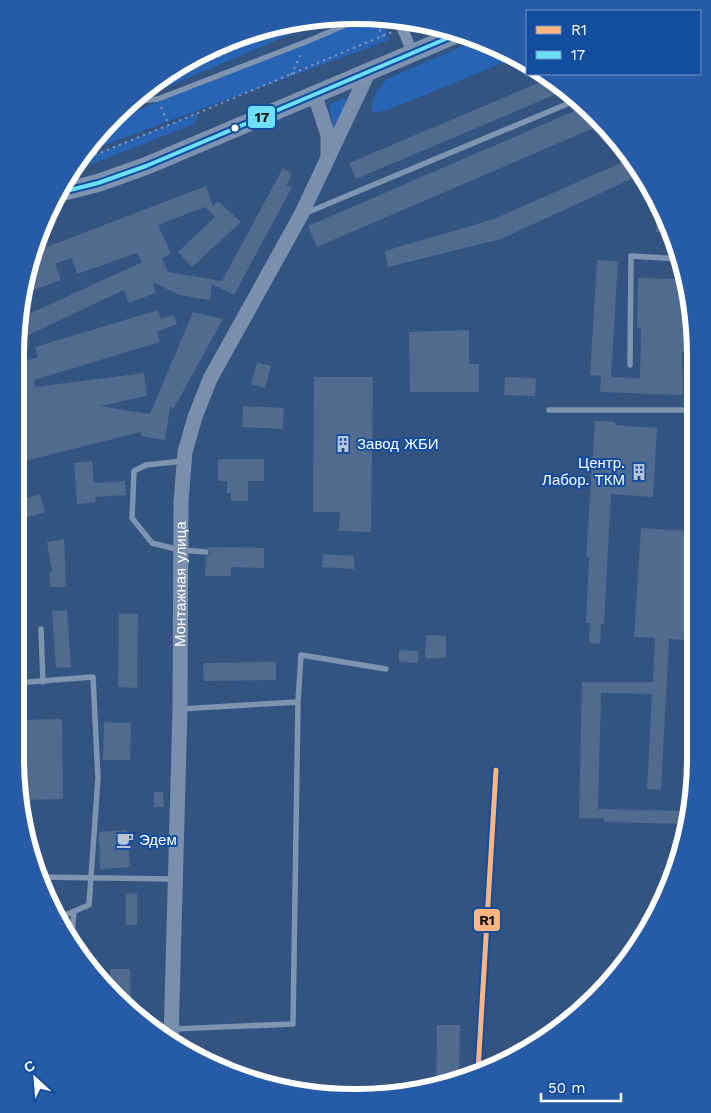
<svg xmlns="http://www.w3.org/2000/svg" width="711" height="1113" font-family="'Work Sans',sans-serif">
	<style>
		.green { fill: #2764b6 }
		.building { fill: #516b8e }
		.lines { fill: none; stroke-linecap: round; stroke-linejoin: round }
		.path { stroke: #7e94b0; stroke-width: 2; stroke-dasharray: 2.5 4; stroke-linecap: butt }
		.lane { stroke: #7e94b0; stroke-width: 5.5 }
		.street { stroke: #7e94b0; stroke-width: 11 }
		.secondary { stroke: #798fad; stroke-width: 15 }
		.primary { stroke: #7d92af; stroke-width: 18 }
		.bus-1-casing { stroke: #134da0; stroke-width: 8 }
		.bus-1 { stroke: #6ddff8; stroke-width: 4 }
		.rail-1-casing { stroke: #134da0; stroke-width: 9 }
		.rail-1 { stroke: #ffb580; stroke-width: 5 }
		.bus-dot { fill: #fff; stroke: #134da0; stroke-width: 2 }
		.labels { text-anchor: middle; dominant-baseline: central; stroke-width: 4; stroke-linejoin: round; paint-order: stroke }
		.poi-label { font-size: 15px; fill: #fff; stroke: #134da0; text-anchor: start }
		.street-label { font-size: 15px; fill: #fff; stroke: #134da0 }
		.rim { fill: none; stroke: #fff; stroke-width: 6 }
		.line-badge { stroke: #134da0; stroke-width: 2 }
		.pale-badge-label { font-size: 14px; text-anchor: middle; font-weight: bold; fill: #111 }
	</style>
	<rect width="100%" height="100%" fill="#335380"/>
	<path class="green" d="M331,16V17L157,91L154,82L205,50L267,27Z
		M368,17H382L389,40L85,152L99,131L111,120L117,121L125,115L307,44Z
		M479,39L517,57L390,109L374,113L371,109L376,92L387,79Z
		M346,98V104L334,128L329,104Z
		M199,112L194,124L97,162L74,169L82,158L97,154Z"/>
	<path class="building" d="M550,78L566,90L356,179L349,163Z
		M586,106L603,124L317,247L308,226Z
		M632,158L642,174L501,239L388,267L385,251L494,219Z
		M283,168L292,174L286,186L292,187L234,295L212,284L210,300L179,295L153,282L155,293L129,303L124,290L18,340V319L142,262L137,253L77,274L72,258L55,264L61,280L23,294L36,251L206,186L213,206L218,201L241,222L192,267L178,252L215,217L205,207L158,225L171,254L162,258L168,272L222,281Z
		M657,199L661,205L671,232H656Z
		M597,260L618,261L611,377L640,378L641,328H637L638,278L686,279L694,326V352H682L683,395L600,392L601,376L590,375Z
		M158,310L161,319L174,315L177,324L157,332L160,342L34,380L35,387L144,373L147,396L100,406L150,414L193,312L223,319L174,408L170,407L165,440L141,436V432L17,463L18,363L38,357L35,347Z
		M469,330V364H479V392H410L409,332Z
		M257,362L271,366L265,388L251,384Z
		M314,377H373L371,532L339,531L340,512H313Z
		M505,377L536,378L535,396L504,395Z
		M243,406L284,408L283,429L242,427Z
		M595,421L615,422V425L657,428L653,497L611,494L604,624H601L600,644L589,643L590,623H586L589,557H586Z
		M218,459H264V481H248V501H231V493H227V481H218Z
		M92,461L94,483L125,481L126,495L95,497L96,502L77,504L74,463Z
		M40,494L45,512L17,520V501Z
		M641,528L690,531L684,640L669,639L661,790L647,789L652,694L601,693L598,809L691,811L687,824L604,822V818H579L582,682H653L655,638L634,637Z
		M64,539L66,587H50L49,572H52L47,542Z
		M206,547L264,548V568L231,567V576H205L206,557L211,552Z
		M323,554L354,556V569L322,567Z
		M67,610L71,667L56,668L52,611Z
		M119,614H138L137,688L118,687Z
		M426,635L446,636V658H425Z
		M399,650L418,651V663L399,662Z
		M276,662V680L204,681L203,663Z
		M62,719L63,799L23,800L22,746H15V720Z
		M104,722L131,723L130,760H103Z
		M685,748H693V784H684Z
		M154,792H163L164,807H154Z
		M127,830L130,867L100,869L99,832Z
		M126,893L137,894V925H126Z
		M110,969H130L131,1009L110,987Z
		M437,1025H460L459,1080L436,1087Z"/>
	<g class="lines">
		<path class="path" d="M375,17L382,36
			M291,75L302,52
			M152,83L155,91
			M153,86L239,47L322,17
			M161,107L169,125
			M82,158L97,154L169,125L392,32"/>
		<path class="lane" d="M131,102L158,99L308,41L364,17
			M306,213L579,99
			M630,365L631,256L681,259
			M549,410H695
			M183,461L146,465L134,471L132,518L152,543L180,550L206,552
			M41,629L43,682
			M15,683L93,677L98,778L89,905L58,918
			M298,702L301,655L386,669
			M38,877L173,879
			M71,943L74,911
			M173,1029L293,1024L298,702L180,709"/>
		<path class="street" d="M398,18L413,54"/>
		<g class="secondary">
			<path d="M315,96L328,135V154"/>
			<path id="s1" d="M171,1040L180,709L181,502L185,452L195,417L210,379L301,215L368,73"/>
		</g>
		<path class="primary" d="M58,193L98,183L146,166L462,32"/>
		<g class="bus-1-casing">
			<path id="bus-1" d="M58,193L98,183L146,166L462,32"/>
		</g>
		<use href="#bus-1" class="bus-1"/>
		<g class="rail-1-casing">
			<path id="rail-1" d="M478,1071L496,770"/>
		</g>
		<use href="#rail-1" class="rail-1"/>
	</g>
	<defs>
		<g id="building-bare" transform="scale(1.35)"><path d="M-4-6H4V6H1V3H-1V6H-4ZM-2.5-4.3h1.7v1.8h-1.7ZM.8-4.3h1.7v1.8H.8ZM-2.5-1h1.7V.8h-1.7ZM.8-1h1.7V.8H.8Z" fill="#b8c3d3" stroke="#134da0" stroke-width="2.5" paint-order="stroke"/></g>
		<g id="cafe-bare" transform="scale(1.35)"><path d="M-5.5-4.5H6V0H3Q3 3.5 0 3.5H-2.5Q-5.5 3.5-5.5 0ZM3-3.2v2h1.7v-2ZM-6 4.5H4V6H-6Z" fill="#b8c3d3" stroke="#134da0" stroke-width="2.5" paint-order="stroke"/></g>
	</defs>
	<g fill-rule="evenodd">
		<use href="#building-bare" x="343" y="444"/>
		<use href="#building-bare" x="639" y="472"/>
		<use href="#cafe-bare" x="125" y="840"/>
	</g>
	<circle class="bus-dot" cx="235" cy="128" r="4.5"/>
	<g class="labels">
		<g class="poi-label">
			<text x="357" y="444">Завод ЖБИ</text>
			<text x="625" y="463" text-anchor="end">Центр.<tspan x="625" dy="17">Лабор. ТКМ</tspan></text>
			<text x="139" y="840">Эдем</text>
		</g>
		<g class="street-label">
			<text stroke="none"><textPath href="#s1" startOffset="456">Монтажная улица</textPath></text>
		</g>
	</g>
	<path d="M0 0H711V1113H0ZM355 24H356A331 331 0 0 1 687 355V758A331 331 0 0 1 356 1089H355A331 331 0 0 1 24 758V355A331 331 0 0 1 355 24Z" fill="#265ba8" fill-rule="evenodd"/>
	<path class="rim" d="M355 24H356A331 331 0 0 1 687 355V758A331 331 0 0 1 356 1089H355A331 331 0 0 1 24 758V355A331 331 0 0 1 355 24Z"/>
	<g class="line-badge">
		<rect x="247" y="105" width="29" height="24" rx="5" fill="#6ddff8"/>
		<rect x="473" y="908" width="28" height="24" rx="5" fill="#ffb580"/>
	</g>
	<g class="pale-badge-label">
		<text x="262" y="122">17</text>
		<text x="487" y="925">R1</text>
	</g>
	<rect x="526" y="10" width="175" height="65" fill="#134da0" stroke="#7194c6"/>
	<rect x="536" y="26" width="25" height="8" fill="#ffb580" stroke="#7194c6"/>
	<text x="571" y="35" font-size="15" fill="#ffffff">R1</text>
	<rect x="536" y="51" width="25" height="8" fill="#6ddff8" stroke="#7194c6"/>
	<text x="571" y="60" font-size="15" fill="#ffffff">17</text>
	<g transform="translate(35 1078) rotate(334)" stroke="#134da0" stroke-width="4" paint-order="stroke">
	<path d="M0-4L9 19L0 12L-9 19Z" fill="#ffffff"/>
	<text y="-8" font-size="14" font-weight="bold" text-anchor="middle" fill="#ffffff">С</text>
	</g>
	<path d="M541 1093v8h80v-8" fill="none" stroke="#ffffff" stroke-width="2.5"/>
	<text x="548" y="1093" font-size="15" fill="#ffffff" stroke="#134da0" stroke-width="4" paint-order="stroke">50 m</text>
</svg>
